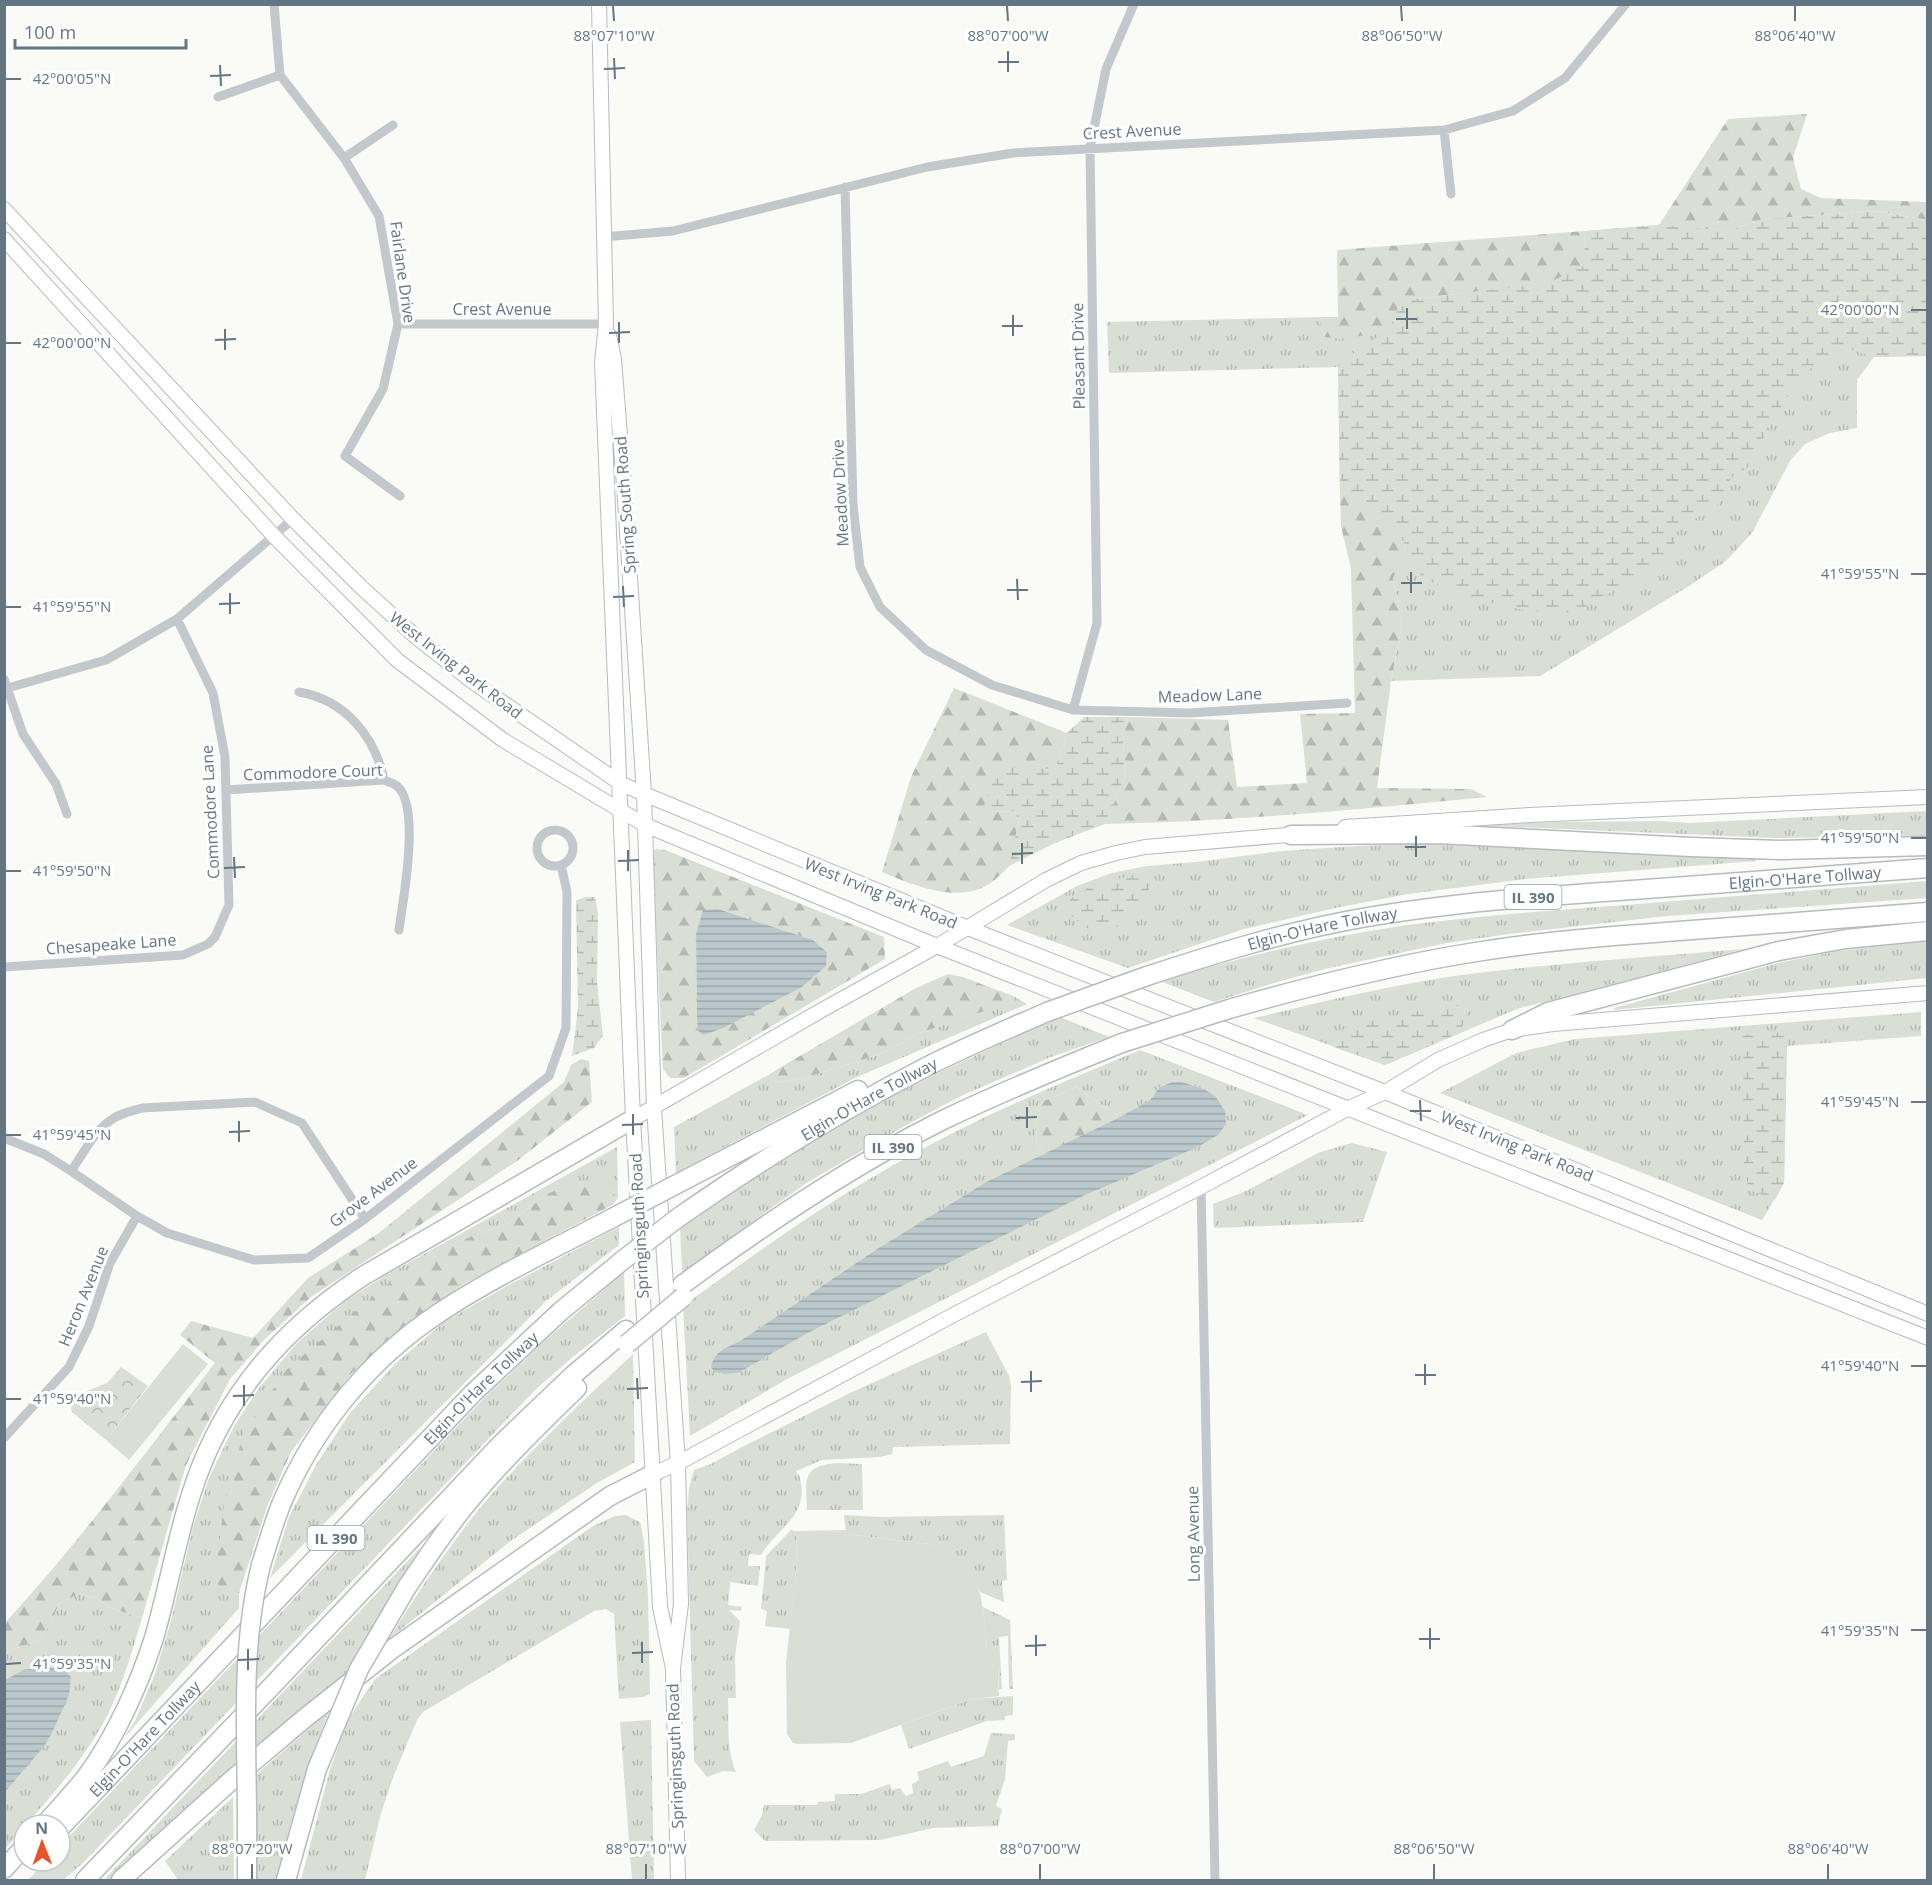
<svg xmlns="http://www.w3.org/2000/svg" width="1932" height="1885" font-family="'Open Sans',sans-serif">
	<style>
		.grass { fill: url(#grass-tufts); fill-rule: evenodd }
		.forest { fill: url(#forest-firs); fill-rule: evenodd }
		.wetland { fill: url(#wetland-marsh) }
		.park { fill: url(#park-crowns) }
		.pitch { fill: #dadfd6 }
		.water { fill: url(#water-rules) }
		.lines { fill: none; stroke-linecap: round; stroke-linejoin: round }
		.secondary-casing { stroke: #b5bcc0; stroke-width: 16 }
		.highway-casing { stroke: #b6bbbe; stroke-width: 21 }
		.street { stroke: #c3c8cc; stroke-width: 9 }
		.secondary { stroke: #fff; stroke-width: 14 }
		.highway { stroke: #fff; stroke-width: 18 }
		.highway-bridge-casing { stroke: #b6bbbe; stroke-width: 21; stroke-linecap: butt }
		.highway-bridge { stroke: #fff; stroke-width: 18 }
		.ticks { fill: none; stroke: #647683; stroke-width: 2 }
		.labels { text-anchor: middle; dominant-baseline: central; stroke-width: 6; stroke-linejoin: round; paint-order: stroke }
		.shield { fill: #fff; stroke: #929fa8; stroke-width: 1.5 }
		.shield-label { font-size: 15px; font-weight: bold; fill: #647683 }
		.street-label { font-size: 16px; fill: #647683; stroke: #fff }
		.ticks-label { font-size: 15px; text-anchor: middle; fill: #647683; stroke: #fff; stroke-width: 6; stroke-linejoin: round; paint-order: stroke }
	</style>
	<defs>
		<pattern id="grass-tufts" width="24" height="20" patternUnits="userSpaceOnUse" patternTransform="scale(1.5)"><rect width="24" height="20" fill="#dadfd6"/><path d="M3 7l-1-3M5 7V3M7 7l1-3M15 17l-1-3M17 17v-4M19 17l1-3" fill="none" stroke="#b4b9b3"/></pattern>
		<pattern id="forest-firs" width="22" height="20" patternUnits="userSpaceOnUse" patternTransform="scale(1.5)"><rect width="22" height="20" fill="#dadfd6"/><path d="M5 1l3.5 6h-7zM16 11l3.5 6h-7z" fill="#b4b9b3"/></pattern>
		<pattern id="wetland-marsh" width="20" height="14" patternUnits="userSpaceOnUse" patternTransform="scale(1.5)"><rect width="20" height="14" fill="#dadfd6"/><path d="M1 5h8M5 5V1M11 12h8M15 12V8" fill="none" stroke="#b4b9b3"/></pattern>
		<pattern id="park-crowns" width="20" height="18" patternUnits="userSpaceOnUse" patternTransform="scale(1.5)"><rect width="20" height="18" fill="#dadfd6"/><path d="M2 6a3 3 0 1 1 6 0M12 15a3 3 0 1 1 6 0" fill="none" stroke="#b4b9b3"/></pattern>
		<pattern id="water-rules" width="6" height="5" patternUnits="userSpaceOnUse" patternTransform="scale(1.5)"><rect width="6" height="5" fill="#bbc8cc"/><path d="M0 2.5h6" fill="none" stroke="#9ca7ab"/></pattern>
	</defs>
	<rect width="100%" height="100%" fill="#fafaf7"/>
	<path class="grass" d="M1927,220V356L1874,357L1857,380V428L1830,433L1805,444L1790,461L1752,533L1726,561L1689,586L1540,676L1391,681L1402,624L1393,577L1406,548L1361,497L1340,492L1338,367L1109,373L1107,322L1320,317L1324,337L1398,308L1584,266L1585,231L1659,225L1729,231Z
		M1927,811L1928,836L1775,838L1492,826L1491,823L1660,821L1689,823Z
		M1443,843L1756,858V861L1525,879L1408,894L1340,907L1244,929L1128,968L1007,925L1077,886L1112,873L1147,866L1196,862L1282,851L1357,846Z
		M1927,881V898L1667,916L1509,934L1447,943L1329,968L1277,982L1214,1002L1160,981C1241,957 1324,937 1407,925C1484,915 1561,910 1638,904C1734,896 1831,889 1927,881Z
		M1927,941V978L1614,1010V1008L1778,963L1838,951Z
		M1744,949L1517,1009L1385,1065L1254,1018C1321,1002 1387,986 1454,976C1551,963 1648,957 1744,949Z
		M1013,996L1027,1004L855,1078L676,1173L674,1127L770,1074V1080L777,1082L801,1079L881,1054L917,1034L1013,1001Z
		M1921,1012V1036L1787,1046L1784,1183L1762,1220L1440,1093L1516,1053L1575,1039Z
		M1060,1017L1109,1037L1051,1057L961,1096L910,1123L808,1182L682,1272L680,1228C735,1191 791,1151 849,1119C918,1081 988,1049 1060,1017Z
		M1140,1050L1308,1115L789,1378L690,1436L683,1306C756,1253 829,1200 908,1157C982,1115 1061,1083 1140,1050ZM1172,1082H1182L1204,1089L1218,1135L1198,1147L1083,1196L808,1333L738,1373L725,1374L720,1351L740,1341L877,1249L986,1182L1045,1154L1037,1146L1035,1111L1044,1101L1076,1087L1120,1117L1150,1100L1160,1087Z
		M1352,1143L1387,1152L1363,1222L1214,1228L1213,1204L1246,1191L1320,1152Z
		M617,1147L618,1198L609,1188L547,1194L507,1224L454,1243L286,1370L226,1593H239V1608L123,1739L135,1721L155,1674L171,1621L193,1527L209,1478L233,1428L259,1388L296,1344L345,1301L386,1275Z
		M619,1227V1245L546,1301L270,1578L289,1517L316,1465L350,1413L395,1364L444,1322L507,1286Z
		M624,1272L625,1316L574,1356L536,1389L84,1862L63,1880H28L46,1861H60V1846L484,1398L539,1346Z
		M986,1332L1009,1376L1011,1386L1010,1444L893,1447L892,1454L880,1457L822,1460L796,1471L797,1475L799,1474C811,1517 779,1525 761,1555L749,1554L748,1566H760L758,1586L730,1582L728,1605L742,1607L741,1611L729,1610L740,1621L735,1656L736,1698H728C729,1724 726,1748 736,1772L723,1771L707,1777L694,1761L687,1513L689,1489L694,1470L711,1464L742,1447L852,1392Z
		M633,1354L635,1462L597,1483L512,1540L389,1639C422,1586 457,1533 499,1486C541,1440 587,1397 633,1354Z
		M837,1463L862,1464L863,1510H807C806,1480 801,1466 837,1463Z
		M626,1515L640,1522L644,1542L648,1596L650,1694L643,1697L619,1699L614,1614L606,1609L594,1611L423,1712L417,1720L394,1775L381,1813L365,1880H301L329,1773L347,1721L375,1679L593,1526L615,1516Z
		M844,1515L880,1517L1004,1515L1007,1580L1002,1581L1004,1602L980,1592C971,1570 952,1551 930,1544L846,1534Z
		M791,1530L795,1531L798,1551L790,1629L765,1626L767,1611L761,1609L766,1556Z
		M420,1548L398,1582L346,1675L201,1796L110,1880H104Z
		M79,1594L96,1598L111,1608L142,1618C132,1652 122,1687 106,1718C80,1767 40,1808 5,1849V1792L52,1733L63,1708L23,1670L5,1680V1652L37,1641L51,1624L59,1603Z
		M983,1607L1010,1620L1013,1689H1009L1008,1636L999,1637L1002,1689H999C998,1674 1002,1660 988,1652L987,1648Z
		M1013,1696V1715L1005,1716V1720L987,1721L909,1749L901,1725L972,1699Z
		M329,1711C307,1768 290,1820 277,1880H256V1775Z
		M651,1720L654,1880H632L620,1722Z
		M991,1733L1015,1734V1740L1008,1741L1005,1779L996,1806L1002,1809L998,1826L933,1828L880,1840L765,1841L754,1830L762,1815L764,1805H817L818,1802L835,1801V1794H861L890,1784L892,1790L900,1788L906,1796L913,1793L912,1784L919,1780L917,1772L948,1761L951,1767L984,1756Z
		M233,1797L234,1880H178L165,1861Z"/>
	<path class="forest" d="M1807,114L1793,158L1801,189L1821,198L1927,202V220L1877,211L1763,219L1729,231L1659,225L1728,119Z
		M1585,231L1584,266L1548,283L1414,299L1398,308L1388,332L1340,339L1324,337L1320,317H1338L1337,250Z
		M1340,492L1361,497L1395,526L1406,549L1393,578L1402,624L1391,681L1377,788L1471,789L1487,797C1360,809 1233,822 1105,824L1125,776L1123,741L1127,717L1228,720L1237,787L1307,783L1300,714L1355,713L1351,569L1341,526Z
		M954,688L1067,733L1055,769L993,812L1014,811L1019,820C1016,832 1014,856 1009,866C1007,869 1002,873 999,876C968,908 917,887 882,872L911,777Z
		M655,849L665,850L884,937L885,959L684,1078H670L663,1069L652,855ZM718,909L813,940L827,952L698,1031L697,1020L696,934Z
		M948,974L963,977L1013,996L1014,1001L917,1034L881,1054L801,1079L777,1082L770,1080V1074L776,1070L916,988Z
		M581,1059L589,1061L592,1102L517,1161L311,1297L263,1341L230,1379L186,1465L142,1618L111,1608L96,1598L79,1594L59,1603L51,1624L37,1641L5,1652V1623C80,1541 147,1451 215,1363L180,1335L191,1321L253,1338L308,1278L379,1233L564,1082L571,1065Z
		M1076,1087L1120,1117L1045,1154L1037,1146L1035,1111L1044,1101Z
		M595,1180L609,1188L618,1198L612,1205L466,1283L407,1323L351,1374L291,1452L268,1504L239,1593H226L215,1581L224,1503L243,1435L286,1370L387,1285L454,1243L507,1224L547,1194L571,1184Z"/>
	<path class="wetland" d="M1877,211L1927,220V356L1874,357L1846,348L1825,358L1802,375L1768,426L1754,463L1731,478L1717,506L1678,529L1671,558L1574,613L1528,611L1460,596L1422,577L1395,526L1361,497L1340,492L1338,367L1363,345L1388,332L1398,308L1414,299L1548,283L1584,266L1585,231L1659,225L1729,231L1763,219Z
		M1084,717H1127L1123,741L1125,776L1105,824L1055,843L1009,866L1019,820L1014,811L993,812L984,805L999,767L1055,769L1067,733Z
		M1141,873L1150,878C1152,902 1130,918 1112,931L1086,928L1067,912L1070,899L1091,886Z
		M586,897H595L598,914L597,982L603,1036L594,1048L572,1056L578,1008L576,900Z
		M1453,1003L1468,1010L1460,1033L1385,1065L1333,1047L1345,1027Z
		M1787,1032L1784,1183L1775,1200L1749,1190L1744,1164L1743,1035Z"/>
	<path class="park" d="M121,1367L148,1386L106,1440L72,1412L70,1403L77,1395L107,1383Z"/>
	<path class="pitch" d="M183,1344L208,1364L129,1460L106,1440Z
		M845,1530L846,1534L930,1544C983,1561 983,1601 987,1648C989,1654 996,1655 998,1661L999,1696L972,1699L851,1743L799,1744L793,1743L787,1734L786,1663L798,1551L795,1531Z"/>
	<path class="water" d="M718,909L813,940L827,952L826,966L802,987L723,1028L704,1035L698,1031L697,1020L696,934L703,910Z
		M1172,1082H1182L1204,1089L1215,1096L1225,1111L1226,1124L1218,1135L1198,1147L1083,1196L808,1333L738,1373L725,1374L715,1372L711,1367C715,1350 726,1348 740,1341L877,1249L986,1182L1120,1117L1150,1100L1160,1087Z
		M35,1668C48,1668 62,1666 71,1677L69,1695L52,1733L45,1745L5,1792V1680L23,1670Z"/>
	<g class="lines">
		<g class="secondary-casing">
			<path id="secondary" d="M599,4L606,324L602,362L633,1119L660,1607L673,1668
				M4,209L293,519L361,587L416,637L473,682L620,783L644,794L968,928L1385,1092L1928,1314
				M4,239L274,536L397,660L503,740L645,825L937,946L1928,1338
				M609,335L614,359L624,485L644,794L654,1108L678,1463L681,1604L673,1668L678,1880
				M1345,827L1530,815L1928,797
				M633,1119L822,1010L937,946L1046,880L1081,863L1116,853L1145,847L1300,834
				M653,1474L678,1463L957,1313L1201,1187L1347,1109L1385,1092L1438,1060L1483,1040L1512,1030L1553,1024L1928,993"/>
		</g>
		<g class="highway-casing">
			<g id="highway">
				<path d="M1291,835L1438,834L1691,847L1781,850L1928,846"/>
				<path id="s1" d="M1147,976C1217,953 1288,931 1362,918C1460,901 1560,895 1660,888C1749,882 1838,875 1928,868"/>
				<path d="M1229,1009C1310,986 1393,965 1476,952C1543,941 1611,936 1679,931C1762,925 1845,918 1928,912"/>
				<path d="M1512,1030L1548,1012L1779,951L1846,939L1928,931"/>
				<path d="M675,1185L858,1090"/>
				<path id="s2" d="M679,1217C758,1162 840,1111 926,1067C965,1047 1006,1030 1047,1012"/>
				<path d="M682,1285C765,1224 851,1166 943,1120C1002,1092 1062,1067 1122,1043"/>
				<path d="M261,1565C268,1543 274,1521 283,1500C316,1424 371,1358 439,1313C496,1275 560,1246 620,1214"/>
				<path d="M407,1587C427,1558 446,1528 469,1501C502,1461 540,1424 577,1388"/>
				<path d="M247,1822V1880"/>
				<path d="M44,1825C59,1809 73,1793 86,1777C115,1738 139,1685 154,1638C172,1576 181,1509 208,1450C242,1375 295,1321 363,1276L633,1119"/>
				<path id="s3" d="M60,1828L473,1393L561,1311L623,1260"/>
				<path d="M4,1869L24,1847"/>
				<path d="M85,1880L270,1688L501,1444L572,1376L626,1330"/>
				<path d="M121,1880L234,1778L305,1718L391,1650L610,1496L653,1474"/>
				<path d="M286,1880L317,1769"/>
			</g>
		</g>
		<path class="street" d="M274,4L280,75L344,158L379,216L398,324L383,389L345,456L400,496
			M218,97L280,75
			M1444,130L1451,194
			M344,158L393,125
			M845,187L853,505L860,567L880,607L926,650L992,685L1073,710L1190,713L1347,703
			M603,237L673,231L927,167L1013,153L1444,130L1513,111L1565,78L1626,4
			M398,324H606
			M4,679L23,734L56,784L67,814
			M4,689L106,660L177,619L293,519
			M299,692C345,700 375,736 384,780
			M1073,710L1097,623L1090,148L1106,69L1134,4
			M226,790L384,780C388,782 394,783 397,786C421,806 403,900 399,930
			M537 848a18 18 0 1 1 36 0a18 18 0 1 1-36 0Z
			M4,967L183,955L208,944L215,937L229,905L225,757L213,693L177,619
			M4,1138L44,1154L71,1171L137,1216L167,1233L254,1260L308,1258L365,1219L549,1076L566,1028L567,892L561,865
			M71,1171C84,1153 95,1129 114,1118C122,1113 133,1111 142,1108L255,1102L302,1123L365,1219
			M1201,1187L1215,1880
			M4,1438L69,1367L89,1326L110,1263L137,1216"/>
		<use href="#secondary" class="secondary"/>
		<use href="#highway" class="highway"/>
		<g class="highway-bridge-casing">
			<path id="highway-bridge" d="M1047,1012L1147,976
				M1122,1043L1229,1009
				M620,1214L675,1185
				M623,1260L679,1217
				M627,1344L683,1297
				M317,1769L359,1669L407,1587
				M247,1822C247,1736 240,1649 261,1565"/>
		</g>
		<use href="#highway-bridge" class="highway-bridge"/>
	</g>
	<path class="ticks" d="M613,6L614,21M1007,6L1008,21M1401,6L1402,21M1795,6V21M1008,51V72M614,58L615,79M998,62H1019M220,65L221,86M604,69L625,68M210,76L231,75M6,79H21M1407,308V329M1911,310H1926M1013,315V336M1396,319H1417M619,322V343M1002,326H1023M225,329V350M609,333L630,332M215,340L236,339M6,343H21M1411,572V593M1911,574H1926M1017,579L1018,600M1401,583H1422M623,586L624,607M1007,590H1028M230,593V614M613,597L634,596M219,604L240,603M6,607H21M1416,836V857M1911,838H1926M1022,843V864M1405,847H1426M628,850V871M1012,854L1033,853M234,857L235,878M618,861L639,860M224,868L245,867M6,871H21M1420,1100L1421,1121M1911,1102H1926M1027,1107V1128M1410,1111H1431M633,1114V1135M1016,1118L1037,1117M239,1121V1142M622,1125L643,1124M229,1132L250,1131M6,1135H21M1425,1364V1385M1911,1366H1926M1031,1371V1392M1415,1375H1436M637,1378L638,1399M1021,1382L1042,1381M244,1385V1406M627,1389L648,1388M233,1396L254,1395M6,1399H21M1430,1628V1649M1911,1630H1926M1036,1635V1656M1419,1639H1440M642,1642V1663M1025,1646L1046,1645M248,1649V1670M632,1653L653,1652M238,1660L259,1659M6,1664L21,1663M252,1864V1879M646,1864V1879M1040,1864V1879M1434,1864V1879M1828,1864V1879"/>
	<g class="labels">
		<g class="shield">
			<rect x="1504.5" y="885" width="57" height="24" rx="4.5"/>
			<rect x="864.5" y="1135" width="57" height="24" rx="4.5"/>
			<rect x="307.5" y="1526" width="57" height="24" rx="4.5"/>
		</g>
		<g class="shield-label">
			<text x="1533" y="897">IL 390</text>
			<text x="893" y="1147">IL 390</text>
			<text x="336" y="1538">IL 390</text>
		</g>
		<g class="street-label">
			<text transform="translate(1132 131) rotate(-3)">Crest Avenue</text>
			<text transform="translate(403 272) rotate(82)">Fairlane Drive</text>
			<text x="502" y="309">Crest Avenue</text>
			<text transform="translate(1078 356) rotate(-91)">Pleasant Drive</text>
			<text transform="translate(840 493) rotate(-93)">Meadow Drive</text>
			<text transform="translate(625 505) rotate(-94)">Spring South Road</text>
			<text transform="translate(456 665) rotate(38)">West Irving Park Road</text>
			<text transform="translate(1210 695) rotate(-2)">Meadow Lane</text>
			<text transform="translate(313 772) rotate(-2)">Commodore Court</text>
			<text transform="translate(210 812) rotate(-93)">Commodore Lane</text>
			<text stroke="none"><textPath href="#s1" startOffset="668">Elgin-O'Hare Tollway</textPath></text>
			<text transform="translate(881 893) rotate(22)">West Irving Park Road</text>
			<text stroke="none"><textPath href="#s1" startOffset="182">Elgin-O'Hare Tollway</textPath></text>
			<text transform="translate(111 944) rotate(-4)">Chesapeake Lane</text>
			<text stroke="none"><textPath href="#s2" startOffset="224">Elgin-O'Hare Tollway</textPath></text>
			<text transform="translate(1517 1146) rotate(22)">West Irving Park Road</text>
			<text transform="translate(373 1192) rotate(-37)">Grove Avenue</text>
			<text transform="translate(639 1226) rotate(-93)">Springinsguth Road</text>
			<text transform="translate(83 1296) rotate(-68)">Heron Avenue</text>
			<text stroke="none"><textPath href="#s3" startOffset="609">Elgin-O'Hare Tollway</textPath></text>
			<text transform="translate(1193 1534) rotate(-91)">Long Avenue</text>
			<text stroke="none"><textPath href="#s3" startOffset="123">Elgin-O'Hare Tollway</textPath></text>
			<text transform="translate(675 1756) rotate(-92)">Springinsguth Road</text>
		</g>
	</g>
	<g class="ticks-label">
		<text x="614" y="41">88°07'10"W</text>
		<text x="1008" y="41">88°07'00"W</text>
		<text x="1402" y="41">88°06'50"W</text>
		<text x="1795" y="41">88°06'40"W</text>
		<text x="72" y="84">42°00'05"N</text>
		<text x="1860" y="315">42°00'00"N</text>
		<text x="72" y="348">42°00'00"N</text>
		<text x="1860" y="579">41°59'55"N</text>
		<text x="72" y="612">41°59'55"N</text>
		<text x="1860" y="843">41°59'50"N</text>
		<text x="72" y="876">41°59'50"N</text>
		<text x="1860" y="1107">41°59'45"N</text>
		<text x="72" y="1140">41°59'45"N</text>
		<text x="1860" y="1371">41°59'40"N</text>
		<text x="72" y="1404">41°59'40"N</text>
		<text x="1860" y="1636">41°59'35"N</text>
		<text x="72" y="1669">41°59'35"N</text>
		<text x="252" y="1854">88°07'20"W</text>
		<text x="646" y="1854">88°07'10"W</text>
		<text x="1040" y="1854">88°07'00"W</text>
		<text x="1434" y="1854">88°06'50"W</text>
		<text x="1828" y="1854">88°06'40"W</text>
	</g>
	<rect width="1932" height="1885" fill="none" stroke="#647683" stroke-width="12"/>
	<g transform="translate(42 1843) rotate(359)"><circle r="28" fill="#ffffff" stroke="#c1c8cd" stroke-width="1.5"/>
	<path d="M0-4.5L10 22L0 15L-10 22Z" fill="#e85329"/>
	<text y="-9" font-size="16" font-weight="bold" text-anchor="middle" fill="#647683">N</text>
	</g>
	<path d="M15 39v9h171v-9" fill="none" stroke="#647683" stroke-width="3"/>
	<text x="24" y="39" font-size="18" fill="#647683" stroke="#ffffff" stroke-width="4.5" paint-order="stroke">100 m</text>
</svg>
